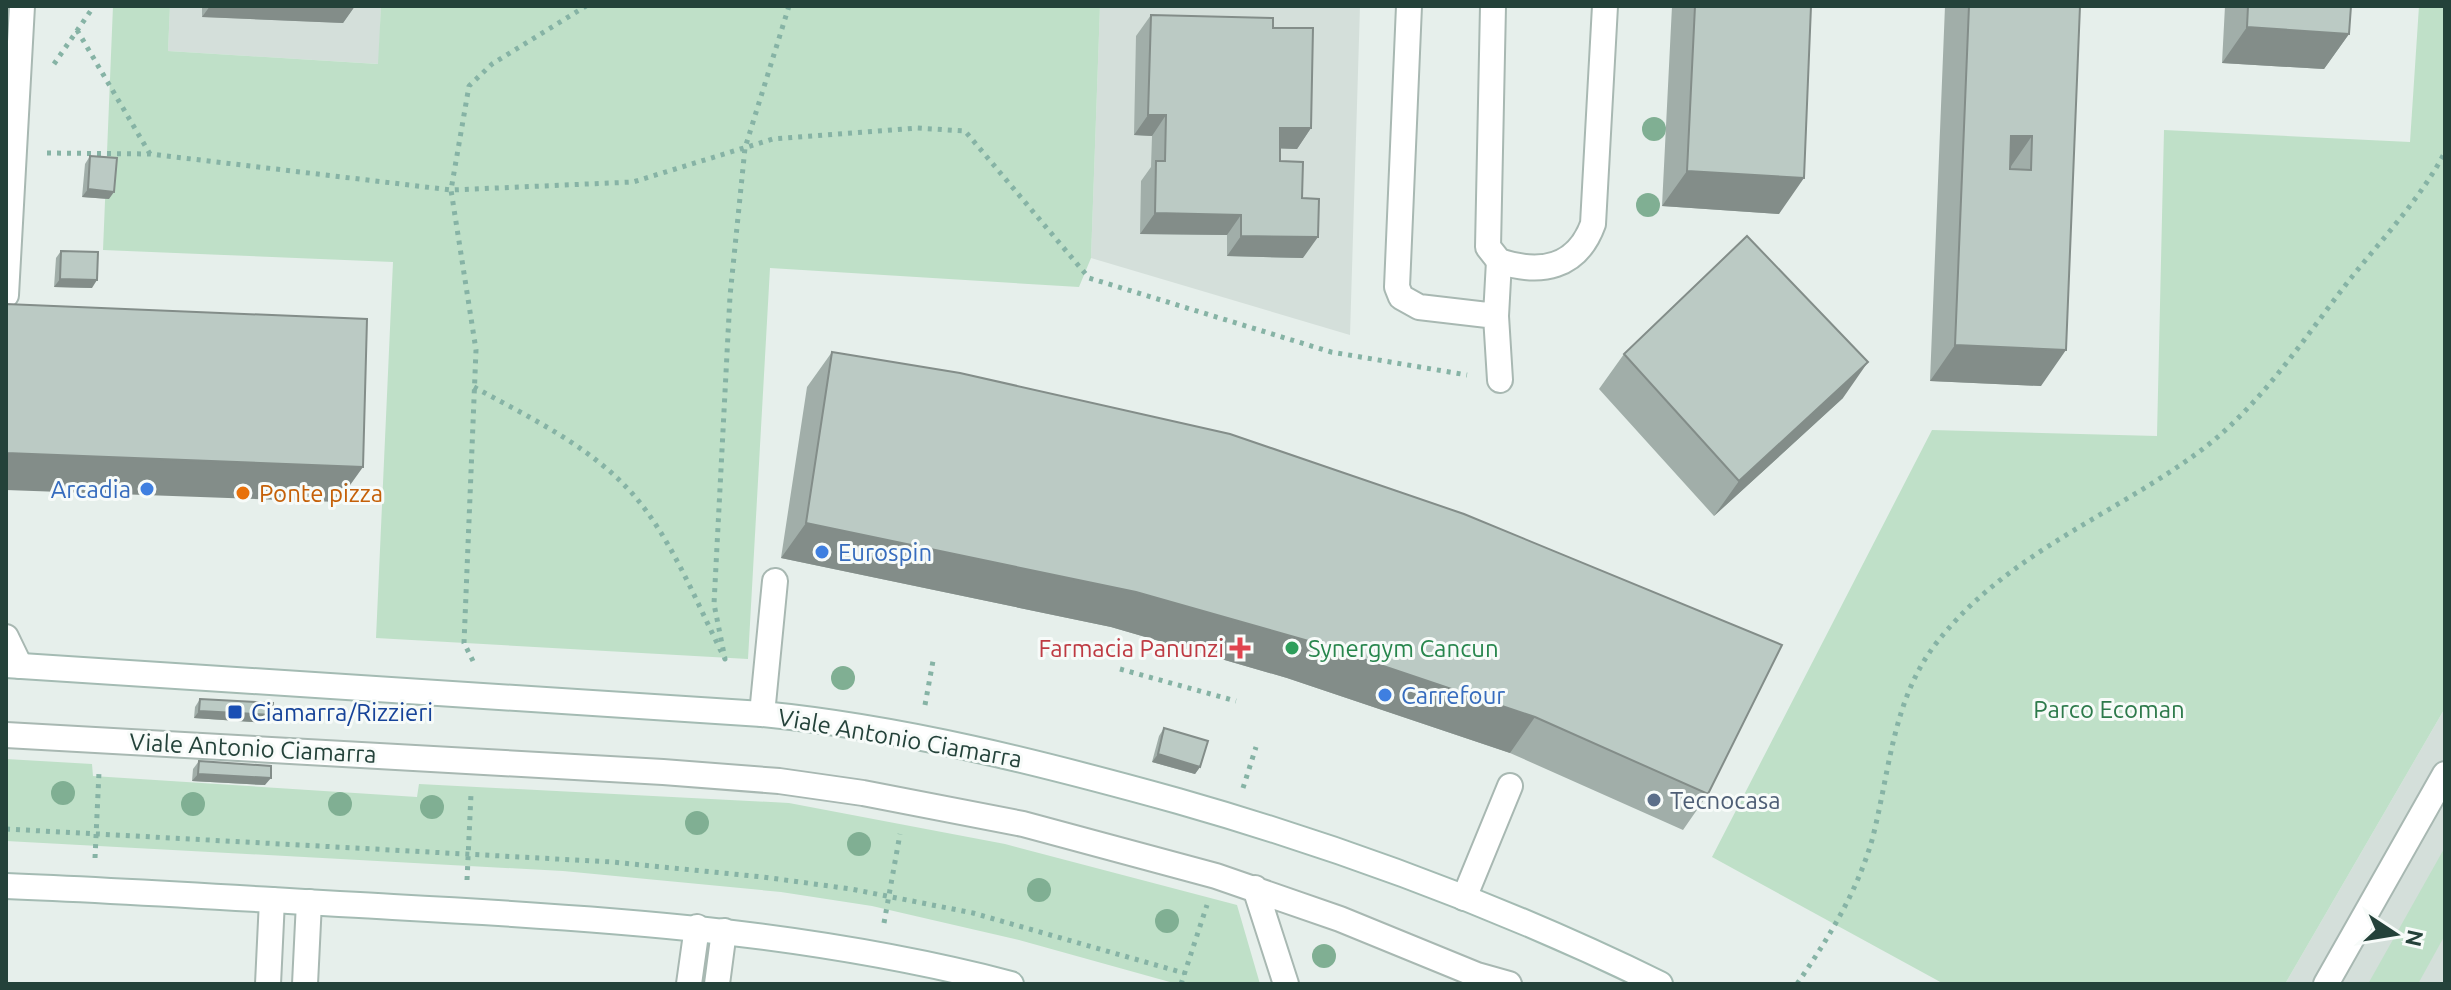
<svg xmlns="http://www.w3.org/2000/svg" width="2451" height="990" font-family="Ubuntu,sans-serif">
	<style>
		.built { fill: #d4dfda }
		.green { fill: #bfe0c8 }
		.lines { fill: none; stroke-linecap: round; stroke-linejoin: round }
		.lane-casing { stroke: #a8b8b2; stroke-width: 28 }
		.street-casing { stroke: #a8b8b2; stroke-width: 28 }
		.secondary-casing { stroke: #a4bbb3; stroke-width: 28 }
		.path { stroke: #86b3a5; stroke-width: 5; stroke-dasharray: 4 6; stroke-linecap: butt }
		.lane { stroke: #fff; stroke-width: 24 }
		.street { stroke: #fff; stroke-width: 24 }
		.secondary { stroke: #fff; stroke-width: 24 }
		.tree { fill: #80af93 }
		.wall { fill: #a1aea9 }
		.shaded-wall { fill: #838d89 }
		.building { fill: #bbcac4; stroke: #838d89; stroke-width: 2; fill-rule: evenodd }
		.shop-dot { fill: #3f7fe0; stroke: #f7fbf9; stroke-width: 3 }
		.food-dot { fill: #e8710a; stroke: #f7fbf9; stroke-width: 3 }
		.health-dot { fill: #e0444e; stroke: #f7fbf9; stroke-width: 3 }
		.leisure-dot { fill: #2e9e5b; stroke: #f7fbf9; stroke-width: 3 }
		.transit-dot { fill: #1a4fb4; stroke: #f7fbf9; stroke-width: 3 }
		.service-dot { fill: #5c6f8a; stroke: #f7fbf9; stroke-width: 3 }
		.labels { text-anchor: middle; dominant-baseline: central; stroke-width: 6; stroke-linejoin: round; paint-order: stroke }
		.shop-label { font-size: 24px; fill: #366cbe; stroke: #f7fbf9; text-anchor: start }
		.food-label { font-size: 24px; fill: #c56008; stroke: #f7fbf9; text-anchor: start }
		.health-label { font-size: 24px; fill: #be3a42; stroke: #f7fbf9; text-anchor: end }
		.leisure-label { font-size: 24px; fill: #27864d; stroke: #f7fbf9; text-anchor: start }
		.park-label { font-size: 24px; fill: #2d7a4b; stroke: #f7fbf9 }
		.transit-label { font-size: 24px; fill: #164399; stroke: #f7fbf9; text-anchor: start }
		.street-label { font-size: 24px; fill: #24423a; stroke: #f7fbf9 }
		.service-label { font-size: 24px; fill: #4e5e75; stroke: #f7fbf9; text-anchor: start }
	</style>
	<rect width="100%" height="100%" fill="#e6efeb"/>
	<path class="built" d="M170,6H202V17L342,23L343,6H381L379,64L168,51Z
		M1100,6H1360L1350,335L1091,258Z
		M2445,708V984H2285Z"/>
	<path class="green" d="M113,6H170L168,51L378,64L381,6H1100L1091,258L1079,287L770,268L748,659L376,638L393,262L103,250Z
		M2419,6H2445V708L2285,984H1944L1712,857L1932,430L2157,436L2164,130L2410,142Z
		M6,759L92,764L93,776L417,797L419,784L789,803L1005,844L1237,905L1260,984H1177L1019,940L872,906L781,892L563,871L6,841Z
		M2445,847V935L2418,984H2368Z"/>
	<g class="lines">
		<g class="lane-casing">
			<path id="lane" d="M1409,6L1397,287L1401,297L1419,307L1496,316
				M1499,261L1496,316L1500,380
				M762,714L775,581
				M6,735L663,772L779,781L863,793L1023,824L1216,876L1340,919L1477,975L1509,984
				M1255,888L1286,984
				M1464,898L1510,786
				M268,984L272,900
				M305,984L309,902
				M689,984L697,927
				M717,984L724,931
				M2326,984L2445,774"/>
		</g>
		<g class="street-casing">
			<path id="street" d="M1493,6L1488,247L1499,261C1541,275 1577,268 1593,224L1605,6
				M6,295L22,6
				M6,637L20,666"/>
		</g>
		<g class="secondary-casing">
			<path id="secondary" d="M6,665L762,714C904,728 1041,763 1178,801C1343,848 1505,908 1660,984
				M6,886C135,891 264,900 393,907C601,918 808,931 1011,984"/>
		</g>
		<path class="path" d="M77,30L150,154
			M54,64L94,6
			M47,153L150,154L451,190L633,182L773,139L917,128L965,131L1089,278L1331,352L1467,375
			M474,387C536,421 605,453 647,512C678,554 701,612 725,659L714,604L730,296L745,148L789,6
			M473,661L464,643L476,350L451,190L469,86L492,64L586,6
			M1120,669L1236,701
			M925,705L933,661
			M1243,788L1256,747
			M6,829L612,862L763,877L851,889L973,913L1184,973
			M95,858L99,772
			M467,880L471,794
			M884,923L900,834
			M1181,984L1207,905
			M1797,984C1828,939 1857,892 1872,840C1890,772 1892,698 1938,641C2006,555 2109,517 2196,454C2259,409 2304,338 2351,278C2383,238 2421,198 2445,152"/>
		<use href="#lane" class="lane"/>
		<use href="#street" class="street"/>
		<use href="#secondary" class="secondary"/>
	</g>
	<g class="tree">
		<circle cx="1654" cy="129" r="12"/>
		<circle cx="1648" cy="205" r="12"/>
		<circle cx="843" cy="678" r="12"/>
		<circle cx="63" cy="793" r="12"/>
		<circle cx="193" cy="804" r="12"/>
		<circle cx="340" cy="804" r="12"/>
		<circle cx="432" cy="807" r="12"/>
		<circle cx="697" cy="823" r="12"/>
		<circle cx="859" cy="844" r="12"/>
		<circle cx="1039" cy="890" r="12"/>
		<circle cx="1167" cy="921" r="12"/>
		<circle cx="1324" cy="956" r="12"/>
	</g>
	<path class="wall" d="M202,6H355L343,23L202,17Z
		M1672,6H1811L1779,214L1662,206Z
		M1945,6H2080L2041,386L1930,381Z
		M2225,6H2351L2349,34L2324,69L2222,63Z
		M1151,15L1273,28L1311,128L1297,149L1280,148V161L1302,198L1303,258L1227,256V235L1140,234L1141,181L1151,167L1152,136L1134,135L1136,36Z
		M90,156L109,199L82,197L85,164Z
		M61,251L92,288L54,287L56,258Z
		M832,352L1708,794L1683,830L1510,753L1287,678L1111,627L781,558L807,387Z
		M1624,354L1843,398L1714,516L1599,389Z
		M200,699L272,715L267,723L194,718L195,707Z
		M1164,728L1200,767L1195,774L1152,762L1159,736Z
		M199,761L265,785L192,781L193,769Z"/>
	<path class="shaded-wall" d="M210,6H355L343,23L202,17Z
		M2247,27L2349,34L2324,69L2222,63Z
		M1148,115H1166L1152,136L1134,135Z
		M1280,128H1311L1297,149L1266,148Z
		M2011,136H2032L2007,172Z
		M1687,171L1804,178L1779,214L1662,206Z
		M88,189L114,192L109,199L82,197Z
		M1155,213L1241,215L1227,235L1140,234Z
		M1241,236L1318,237L1303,258L1227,256Z
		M60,279L97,280L92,288L54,287Z
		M1955,345L2066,350L2041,386L1930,381Z
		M1868,362L1843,398L1714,516L1739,481Z
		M6,453L363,467L338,502L6,490Z
		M806,523L1136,592L1312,642L1535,717L1510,753L1287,678L1111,627L781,558Z
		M199,711L272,715L267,723L194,718Z
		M1158,754L1200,767L1195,774L1152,762Z
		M198,774L271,778L265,785L192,781Z"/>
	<path class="building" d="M1695,6H1811L1804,178L1687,171Z
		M1969,6H2080L2066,350L1955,345ZM2011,136H2032L2031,170L2010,169Z
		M2248,6H2351L2349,34L2247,27Z
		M1151,15L1273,18V28H1313L1311,128H1280V161L1303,162L1302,198L1319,199L1318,237L1241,236V215L1155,213L1156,161H1165L1166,115H1148Z
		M90,156L117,158L114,192L88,189Z
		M1747,236L1868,362L1739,481L1624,354Z
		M61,251L98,252L97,280L60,279Z
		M6,304L367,319L363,467L6,453Z
		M832,352L960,373L1230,434L1464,514L1782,645L1708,794L1535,717L1312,642L1136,592L806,523Z
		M200,699L273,703L272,715L199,711Z
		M1164,728L1208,741L1200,767L1158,754Z
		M199,761L271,766V778L198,774Z"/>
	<g class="shop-dot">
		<circle cx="147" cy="489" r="8"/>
		<circle cx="822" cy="552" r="8"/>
		<circle cx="1385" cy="695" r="8"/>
	</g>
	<circle class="food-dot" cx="243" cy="493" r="8"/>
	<path class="health-dot" d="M1236 636h8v8h8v8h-8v8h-8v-8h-8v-8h8z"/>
	<circle class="leisure-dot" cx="1292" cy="648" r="8"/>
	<rect class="transit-dot" x="227" y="704" width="16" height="16" rx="4"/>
	<circle class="service-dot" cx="1654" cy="800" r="8"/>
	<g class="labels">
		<g class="shop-label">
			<text x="131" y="489" text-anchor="end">Arcadia</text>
			<text x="838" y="552">Eurospin</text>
			<text x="1401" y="695">Carrefour</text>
		</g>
		<g class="food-label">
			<text x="259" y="493">Ponte pizza</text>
		</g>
		<g class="health-label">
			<text x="1224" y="648">Farmacia Panunzi</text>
		</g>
		<g class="leisure-label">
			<text x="1308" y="648">Synergym Cancun</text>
		</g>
		<g class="park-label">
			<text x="2109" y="709">Parco Ecoman</text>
		</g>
		<g class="transit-label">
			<text x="251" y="712">Ciamarra/Rizzieri</text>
		</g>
		<g class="street-label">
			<text transform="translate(900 738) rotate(10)">Viale Antonio Ciamarra</text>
			<text transform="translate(253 748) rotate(3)">Viale Antonio Ciamarra</text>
		</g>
		<g class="service-label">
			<text x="1670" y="800">Tecnocasa</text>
		</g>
	</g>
	<rect width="2451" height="990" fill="none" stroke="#24423a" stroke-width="16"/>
	<g transform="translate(2395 934) rotate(102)" stroke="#f7fbf9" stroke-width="6" paint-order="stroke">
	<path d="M0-6L14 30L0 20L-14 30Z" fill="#24423a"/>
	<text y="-12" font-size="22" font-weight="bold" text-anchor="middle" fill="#24423a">N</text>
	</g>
</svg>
